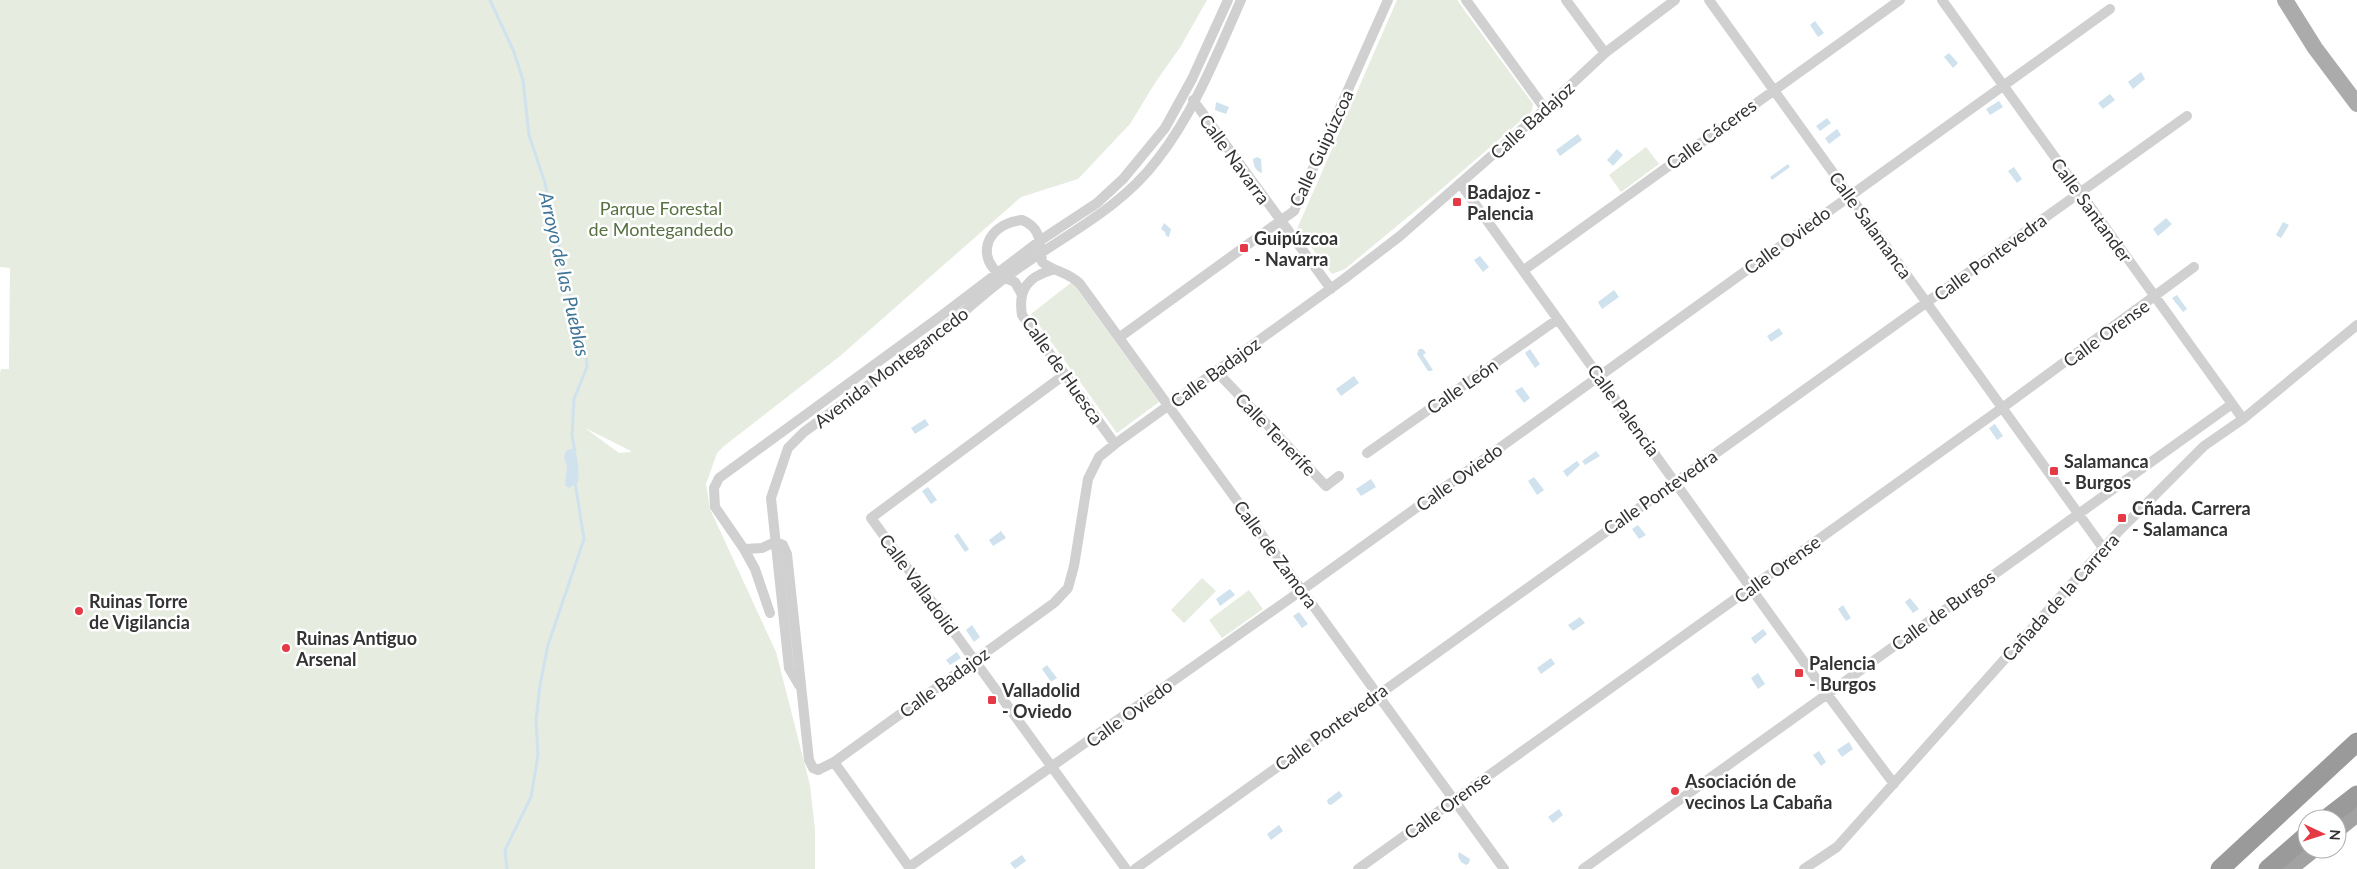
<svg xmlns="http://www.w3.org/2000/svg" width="2357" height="869" font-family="Lato,sans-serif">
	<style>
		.green { fill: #e6ecdf; fill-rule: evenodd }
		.water { fill: #cfe2ee }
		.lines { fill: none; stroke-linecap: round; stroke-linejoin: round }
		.stream { stroke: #cfe2ee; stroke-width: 3 }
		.minor { stroke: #d0d0d0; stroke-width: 10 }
		.primary { stroke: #ababab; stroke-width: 16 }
		.trunk { stroke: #a2a2a2; stroke-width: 18 }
		.motorway { stroke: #9a9a9a; stroke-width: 19 }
		.poi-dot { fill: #e63946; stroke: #fff; stroke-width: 2 }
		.labels { text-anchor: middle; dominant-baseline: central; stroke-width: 5; stroke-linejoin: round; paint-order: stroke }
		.street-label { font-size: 18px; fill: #333; stroke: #fff }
		.poi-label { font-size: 18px; font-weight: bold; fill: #333; stroke: #fff; text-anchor: start }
		.park-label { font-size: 18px; fill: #56703f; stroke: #fff }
		.water-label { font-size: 19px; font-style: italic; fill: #3f7597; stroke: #fff }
	</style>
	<rect width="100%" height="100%" fill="#fff"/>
	<path class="green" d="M0,0H1207L1181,46L1155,83L1130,124L1078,179L1021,197L840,356L724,446L717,453L706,484L710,509L776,652L810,785L815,830V869H0V373L1,369H9L10,268L0,267ZM585,428L631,451V452L619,453Z
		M1397,0H1457L1533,104L1532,111L1438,192L1345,269L1332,274L1297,229Z
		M1646,147L1659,164L1621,192L1609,175Z
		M1072,282L1159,402L1117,433L1031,314Z
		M1202,578L1216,591L1184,623L1171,610Z
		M1249,590L1263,609L1222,638L1209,620Z"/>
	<path class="water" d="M1815,21L1824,33L1818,37L1810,25Z
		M1949,53L1958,63L1953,68L1944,57Z
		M2141,72L2145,79L2133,89L2128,82Z
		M2110,94L2115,100L2103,109L2098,103Z
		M1999,101L2003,107L1990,115L1986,109Z
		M1216,102L1229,107L1226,114L1215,110Z
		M1827,118L1831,123L1820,131L1816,126Z
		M1837,129L1841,135L1829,144L1825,138Z
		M1578,134L1582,140L1560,156L1556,150Z
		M1617,149L1623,155L1613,166L1607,160Z
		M1257,157L1261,159L1262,173C1256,172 1253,165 1253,159Z
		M1788,164L1790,167L1772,180L1770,177Z
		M2014,167L2022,179L2017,183L2008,171Z
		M2166,218L2172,224L2158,236L2153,229Z
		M2283,222L2289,225L2281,238L2276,235Z
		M1164,223L1171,229L1169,237L1166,236L1165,232L1161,229Z
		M1480,256L1489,267L1483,272L1474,260Z
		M1614,290L1619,297L1602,309L1598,302Z
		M2177,295L2187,309L2183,312L2172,298Z
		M1779,328L1783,334L1771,342L1767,336Z
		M1419,349H1423L1426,353L1423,355L1433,370L1431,371H1428L1417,354Z
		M1530,349L1540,364L1535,368L1525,353Z
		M1354,376L1359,383L1341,396L1336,389Z
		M1522,387L1530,398L1524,403L1515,391Z
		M925,419L929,425L915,434L911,428Z
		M1995,424L2003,436L1997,440L1989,428Z
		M570,449H574C579,459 579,472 578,483L569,488L565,485L567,466L564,458L566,451Z
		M1596,451L1600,456L1585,465L1582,461Z
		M1577,461L1580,465L1567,477L1563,471Z
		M1534,477L1544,490L1537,495L1528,481Z
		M1371,479L1376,487L1361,496L1356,489Z
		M928,487L937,500L931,504L922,491Z
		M1638,525L1646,535L1639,539L1632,529Z
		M1001,531L1006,538L993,546L989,540Z
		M958,533L969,549L965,552L954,536Z
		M1230,589L1235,595L1220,606L1216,599Z
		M1910,598L1919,609L1913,613L1905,602Z
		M1843,605L1851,618L1846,621L1838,609Z
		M1299,612L1308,624L1302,628L1293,616Z
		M1580,617L1585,623L1573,631L1568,625Z
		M972,625L980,637L974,642L966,630Z
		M1763,629L1767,634L1755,644L1751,638Z
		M957,652L961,658L950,665L946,660Z
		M1551,658L1555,664L1541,674L1537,668Z
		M1047,665L1057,678L1051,682L1042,669Z
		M1758,673L1765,684L1758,689L1751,678Z
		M1849,742L1853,749L1842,757L1837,750Z
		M1819,751L1826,762L1821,766L1813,755Z
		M1339,791L1343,796L1331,805L1328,804L1327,800Z
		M1559,809L1563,815L1553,823L1548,817Z
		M1279,825L1283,831L1271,840L1267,834Z
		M1459,852L1470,859L1469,863L1466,865L1461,862L1458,856Z
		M1022,855L1026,861L1015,869L1010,863Z"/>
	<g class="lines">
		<path class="stream" d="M490,0L514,52L523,80L529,135L545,183L567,282L586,354L587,367L574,399L572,436L575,451
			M507,869L505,850L531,797L538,755L536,720L540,685L548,645L584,539L575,482"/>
		<path class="minor" d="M1466,0L1545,109
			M1566,0L1605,53
			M1709,0L2103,548
			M1942,0L2243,419
			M1193,100L1331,289
			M1460,183L1827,694L1894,784
			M1052,270C1027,277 1018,290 1022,315L1115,444
			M1524,270L1900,0
			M1021,293L1015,282C974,269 979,225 1022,220C1042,228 1040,244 1042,262C1054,272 1069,272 1080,284L1504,869
			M1120,337L1294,211L1388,0
			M1216,371L1326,486L1339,476
			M1064,375L871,518L1126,869
			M1367,453L1558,319
			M775,542L783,545L787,554L809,760L813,768L818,770L834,762L1054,603L1068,588L1074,566L1088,479L1099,457L1115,444L1344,279L1400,236L1545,109L1605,53L1675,0
			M744,549L762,548L775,542
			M770,613L755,569L744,549L715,507L714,488L719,478L941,316L1041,240L1097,203L1123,179L1165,128L1192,79L1228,0
			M799,685L789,668L771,498L788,448L804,432C849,399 894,367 938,333C961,315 982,295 1005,278C1056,239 1118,212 1157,160C1194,113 1217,54 1241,0
			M834,762L909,867L1302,590L2110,9
			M1135,869L2187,116
			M1358,869L2002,408L2194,267
			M1583,869L2232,404
			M1804,869L1837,847L2119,531L2204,446L2243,419L2357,325"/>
		<path class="primary" d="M2285,0L2315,48L2357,104"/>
		<path class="trunk" d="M2337,829L2357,813
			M2288,869L2313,849"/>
		<path class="motorway" d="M2326,819L2357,795
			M2220,869L2357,742
			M2268,869L2307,835"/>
	</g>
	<g class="poi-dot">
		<rect x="1452" y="197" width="10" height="10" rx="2.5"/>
		<rect x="1239" y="243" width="10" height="10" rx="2.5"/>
		<rect x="2049" y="466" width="10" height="10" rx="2.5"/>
		<rect x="2117" y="513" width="10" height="10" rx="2.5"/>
		<circle cx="79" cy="611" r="5"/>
		<circle cx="286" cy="648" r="5"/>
		<rect x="1794" y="668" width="10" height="10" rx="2.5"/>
		<rect x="987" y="695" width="10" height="10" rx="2.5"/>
		<circle cx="1675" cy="791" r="5"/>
	</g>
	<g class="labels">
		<g class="street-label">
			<text transform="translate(1532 120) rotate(-42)">Calle Badajoz</text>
			<text transform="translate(1711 134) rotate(-36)">Calle Cáceres</text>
			<text transform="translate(1321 148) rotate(-65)">Calle Guipúzcoa</text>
			<text transform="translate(1235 159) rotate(54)">Calle Navarra</text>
			<text transform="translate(2092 210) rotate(54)">Calle Santander</text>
			<text transform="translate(1871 225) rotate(54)">Calle Salamanca</text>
			<text transform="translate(1787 240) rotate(-36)">Calle Oviedo</text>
			<text transform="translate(1990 257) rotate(-36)">Calle Pontevedra</text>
			<text transform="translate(2106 333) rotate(-36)">Calle Orense</text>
			<text transform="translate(891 367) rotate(-37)">Avenida Montegancedo</text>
			<text transform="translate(1063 370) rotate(55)">Calle de Huesca</text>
			<text transform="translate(1215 372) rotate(-36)">Calle Badajoz</text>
			<text transform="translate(1462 386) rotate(-35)">Calle León</text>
			<text transform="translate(1624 410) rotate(54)">Calle Palencia</text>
			<text transform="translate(1276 434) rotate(46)">Calle Tenerife</text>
			<text transform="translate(1459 477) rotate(-36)">Calle Oviedo</text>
			<text transform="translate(1660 492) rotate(-35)">Calle Pontevedra</text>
			<text transform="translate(1276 554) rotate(54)">Calle de Zamora</text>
			<text transform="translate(1777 569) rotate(-36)">Calle Orense</text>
			<text transform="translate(919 584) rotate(54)">Calle Valladolid</text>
			<text transform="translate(2060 597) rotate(-48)">Cañada de la Carrera</text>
			<text transform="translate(1943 610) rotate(-36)">Calle de Burgos</text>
			<text transform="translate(944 682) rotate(-36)">Calle Badajoz</text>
			<text transform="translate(1129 713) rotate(-36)">Calle Oviedo</text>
			<text transform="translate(1331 727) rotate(-36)">Calle Pontevedra</text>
			<text transform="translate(1447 805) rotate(-36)">Calle Orense</text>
		</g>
		<g class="poi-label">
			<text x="1467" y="192">Badajoz -<tspan x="1467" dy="21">Palencia</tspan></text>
			<text x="1254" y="238">Guipúzcoa<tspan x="1254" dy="21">- Navarra</tspan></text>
			<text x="2064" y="461">Salamanca<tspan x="2064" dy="21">- Burgos</tspan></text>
			<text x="2132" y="508">Cñada. Carrera<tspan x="2132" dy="21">- Salamanca</tspan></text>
			<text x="89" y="601">Ruinas Torre<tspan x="89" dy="21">de Vigilancia</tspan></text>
			<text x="296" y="638">Ruinas Antiguo<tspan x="296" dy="21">Arsenal</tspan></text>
			<text x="1809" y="663">Palencia<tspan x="1809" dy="21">- Burgos</tspan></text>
			<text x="1002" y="690">Valladolid<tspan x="1002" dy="21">- Oviedo</tspan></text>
			<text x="1685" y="781">Asociación de<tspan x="1685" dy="21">vecinos La Cabaña</tspan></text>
		</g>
		<g class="park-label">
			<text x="661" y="208">Parque Forestal<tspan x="661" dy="21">de Montegandedo</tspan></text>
		</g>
		<g class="water-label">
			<text transform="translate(565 274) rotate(77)">Arroyo de las Pueblas</text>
		</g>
	</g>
	<g transform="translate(2322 834) rotate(94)"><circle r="24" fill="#ffffff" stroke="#adadad"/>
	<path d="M0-4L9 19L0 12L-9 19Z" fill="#e63946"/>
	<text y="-8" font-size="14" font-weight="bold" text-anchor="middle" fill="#333333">N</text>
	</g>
</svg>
